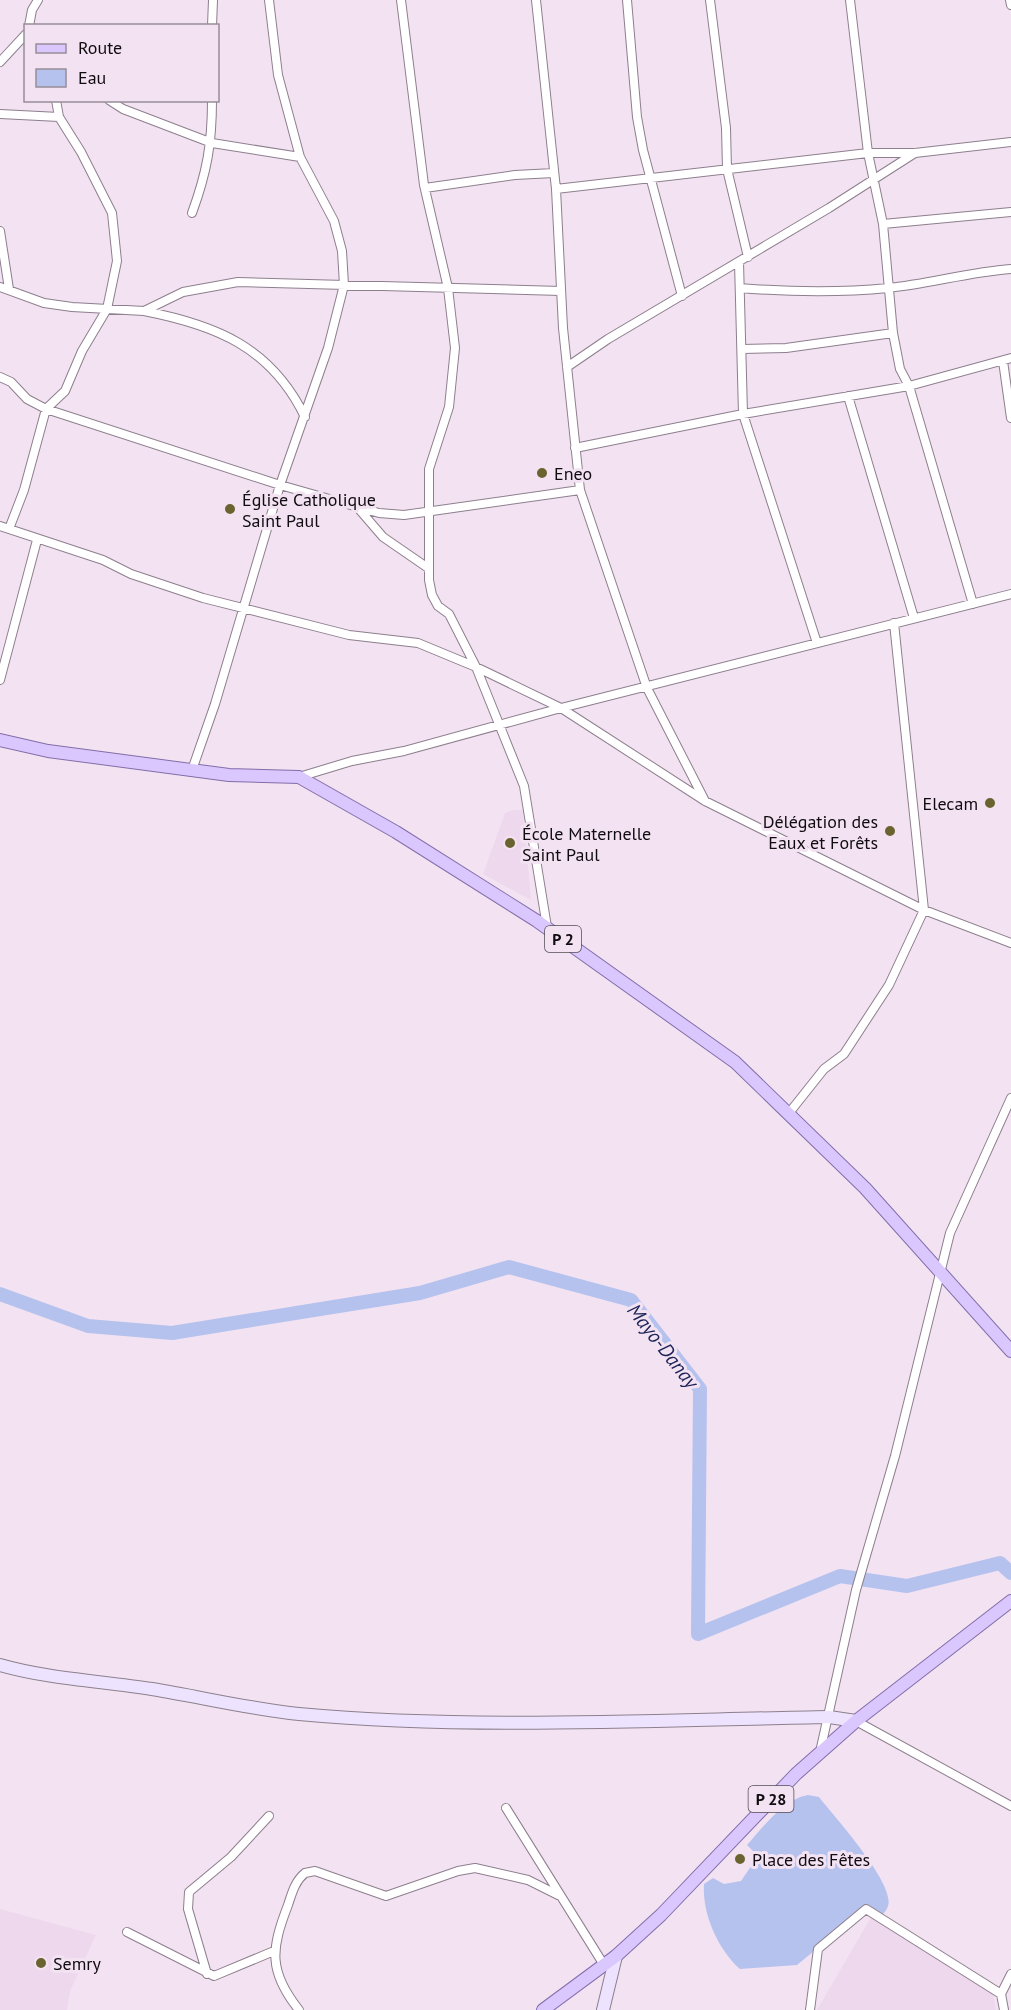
<svg xmlns="http://www.w3.org/2000/svg" width="1011" height="2010" font-family="'PT Sans',sans-serif">
	<style>
		.built { fill: #eed8ed }
		.water { fill: #b6c2ee }
		.lines { fill: none; stroke-linecap: round; stroke-linejoin: round }
		.river { stroke: #b6c2ee; stroke-width: 14 }
		.street-casing { stroke: #8d7f8d; stroke-width: 10 }
		.secondary-casing { stroke: #8d7f8d; stroke-width: 14 }
		.primary-casing { stroke: #846da9; stroke-width: 14 }
		.street { stroke: #fff; stroke-width: 8 }
		.secondary { stroke: #ede3fe; stroke-width: 12 }
		.primary { stroke: #dac7fd; stroke-width: 12 }
		.poi-dot { fill: #6a632f; stroke: #f3e3f2; stroke-width: 2 }
		.labels { text-anchor: middle; dominant-baseline: central; stroke-width: 6; stroke-linejoin: round; paint-order: stroke }
		.shield { fill: #f3e3f2; stroke: #544c54; stroke-width: 1.5 }
		.shield-label { font-size: 16px; font-weight: bold; fill: #100b10 }
		.poi-label { font-size: 18px; fill: #100b10; stroke: #f3e3f2; text-anchor: start }
		.water-label { font-size: 20px; font-style: italic; fill: #1c2357; stroke: #f3e3f2 }
	</style>
	<rect width="100%" height="100%" fill="#f3e3f2"/>
	<path class="built" d="M514,810H523L531,900L483,874L505,813Z
		M0,1909L96,1935L70,1991L67,2010H0Z
		M871,1917L993,1993L996,2010H817Z"/>
	<path class="water" d="M808,1795L819,1797C833,1815 896,1884 888,1906C887,1910 883,1914 880,1918L865,1909L797,1965L740,1969C718,1949 702,1914 704,1884L713,1878L724,1884L741,1881L758,1856L747,1845C763,1827 784,1799 808,1795Z"/>
	<g class="lines">
		<path class="river" d="M0,1294L88,1326L172,1333L420,1293L509,1267L631,1300L700,1389L698,1634L840,1576L907,1586L1000,1563L1011,1573"/>
		<g class="street-casing">
			<path id="street" d="M401,0L424,185L448,288L455,348L449,407L429,469V580L432,595L438,606L449,614L476,667L524,786L547,927
				M536,0L556,189L563,328L580,490L647,688L705,801
				M627,0L637,117L643,150L682,296
				M710,0L726,128L727,169L748,257
				M850,0L868,153L883,224L893,333L900,369L909,386L973,604
				M1010,0L1011,5
				M29,26L32,10L38,0
				M212,26L213,0
				M0,62L26,34
				M109,100L123,109L212,143L300,157
				M0,114L59,117
				M425,188L515,175L554,173
				M556,189L868,153H915L1011,142
				M192,213C207,172 212,144 212,100
				M883,224L1011,212
				M0,231L9,289
				M739,262L743,414L817,643
				M0,287L44,303L72,307L144,311L183,292L238,282L561,291
				M740,288C790,292 838,293 888,288C929,284 969,272 1011,269
				M144,311C216,325 271,347 305,417
				M742,349L786,348L893,333
				M1003,361L1011,418
				M567,367L608,339L829,208L915,153
				M0,377L11,382L27,399L46,409L280,485L379,513L404,515L580,490
				M848,396L914,618
				M575,448L743,414L909,386L1011,358
				M358,508L383,537L428,568
				M0,526L103,560L131,574L203,598L349,635L418,643L476,667L561,708L705,801L924,910L1011,943
				M9,529L24,490L46,409L65,391L82,351L107,309L117,261L112,213L81,152L59,117L56,100
				M0,680L37,540
				M192,770L215,704L280,485L328,348L344,285L342,251L334,221L300,157L278,75L269,0
				M299,777L352,761L404,751L561,708L1011,594
				M789,1113L824,1069L844,1054L889,985L924,910L894,623
				M856,1721L1011,1806
				M820,1752L856,1590L895,1456L950,1233L1011,1098
				M506,1808L604,1965
				M127,1932L214,1976L274,1951
				M207,1974L188,1909L189,1892L231,1857L269,1816
				M299,2010C268,1971 271,1949 288,1905C292,1893 295,1881 305,1873L315,1871L386,1896L458,1871L475,1868L528,1880L558,1895
				M810,2010L818,1949L866,1909L1001,1994
				M1004,2010L1001,1994L1011,1974"/>
		</g>
		<g class="secondary-casing">
			<path id="secondary" d="M0,1665C49,1679 101,1681 152,1689C201,1697 250,1709 299,1714C475,1730 653,1720 829,1717L856,1721
				M603,2010L616,1956"/>
		</g>
		<g class="primary-casing">
			<path id="primary" d="M0,740L48,751L229,775L299,777L396,832L537,921L735,1062L865,1188L1011,1351
				M543,2010L616,1956L661,1915L796,1774L856,1721L1011,1601"/>
		</g>
		<use href="#street" class="street"/>
		<use href="#secondary" class="secondary"/>
		<use href="#primary" class="primary"/>
	</g>
	<g class="poi-dot">
		<circle cx="542" cy="473" r="6"/>
		<circle cx="230" cy="509" r="6"/>
		<circle cx="990" cy="803" r="6"/>
		<circle cx="890" cy="831" r="6"/>
		<circle cx="510" cy="843" r="6"/>
		<circle cx="740" cy="1859" r="6"/>
		<circle cx="41" cy="1963" r="6"/>
	</g>
	<g class="labels">
		<g class="shield">
			<rect x="545" y="926" width="36" height="26" rx="4.5"/>
			<rect x="748.5" y="1786" width="45" height="26" rx="4.5"/>
		</g>
		<g class="shield-label">
			<text x="563" y="939">P 2</text>
			<text x="771" y="1799">P 28</text>
		</g>
		<g class="poi-label">
			<text x="554" y="473">Eneo</text>
			<text x="242" y="499">Église Catholique<tspan x="242" dy="21">Saint Paul</tspan></text>
			<text x="978" y="803" text-anchor="end">Elecam</text>
			<text x="878" y="821" text-anchor="end">Délégation des<tspan x="878" dy="21">Eaux et Forêts</tspan></text>
			<text x="522" y="833">École Maternelle<tspan x="522" dy="21">Saint Paul</tspan></text>
			<text x="752" y="1859">Place des Fêtes</text>
			<text x="53" y="1963">Semry</text>
		</g>
		<g class="water-label">
			<text transform="translate(663 1346) rotate(52)">Mayo-Danay</text>
		</g>
	</g>
	<rect x="24" y="24" width="195" height="78" fill="#f3e3f2" stroke="#988d98" stroke-width="1.5"/>
	<rect x="36" y="44" width="30" height="9" fill="#dac7fd" stroke="#988d98" stroke-width="1.5"/>
	<text x="78" y="54" font-size="18" fill="#100b10">Route</text>
	<rect x="36" y="69" width="30" height="18" fill="#b6c2ee" stroke="#988d98" stroke-width="1.5"/>
	<text x="78" y="84" font-size="18" fill="#100b10">Eau</text>
</svg>
